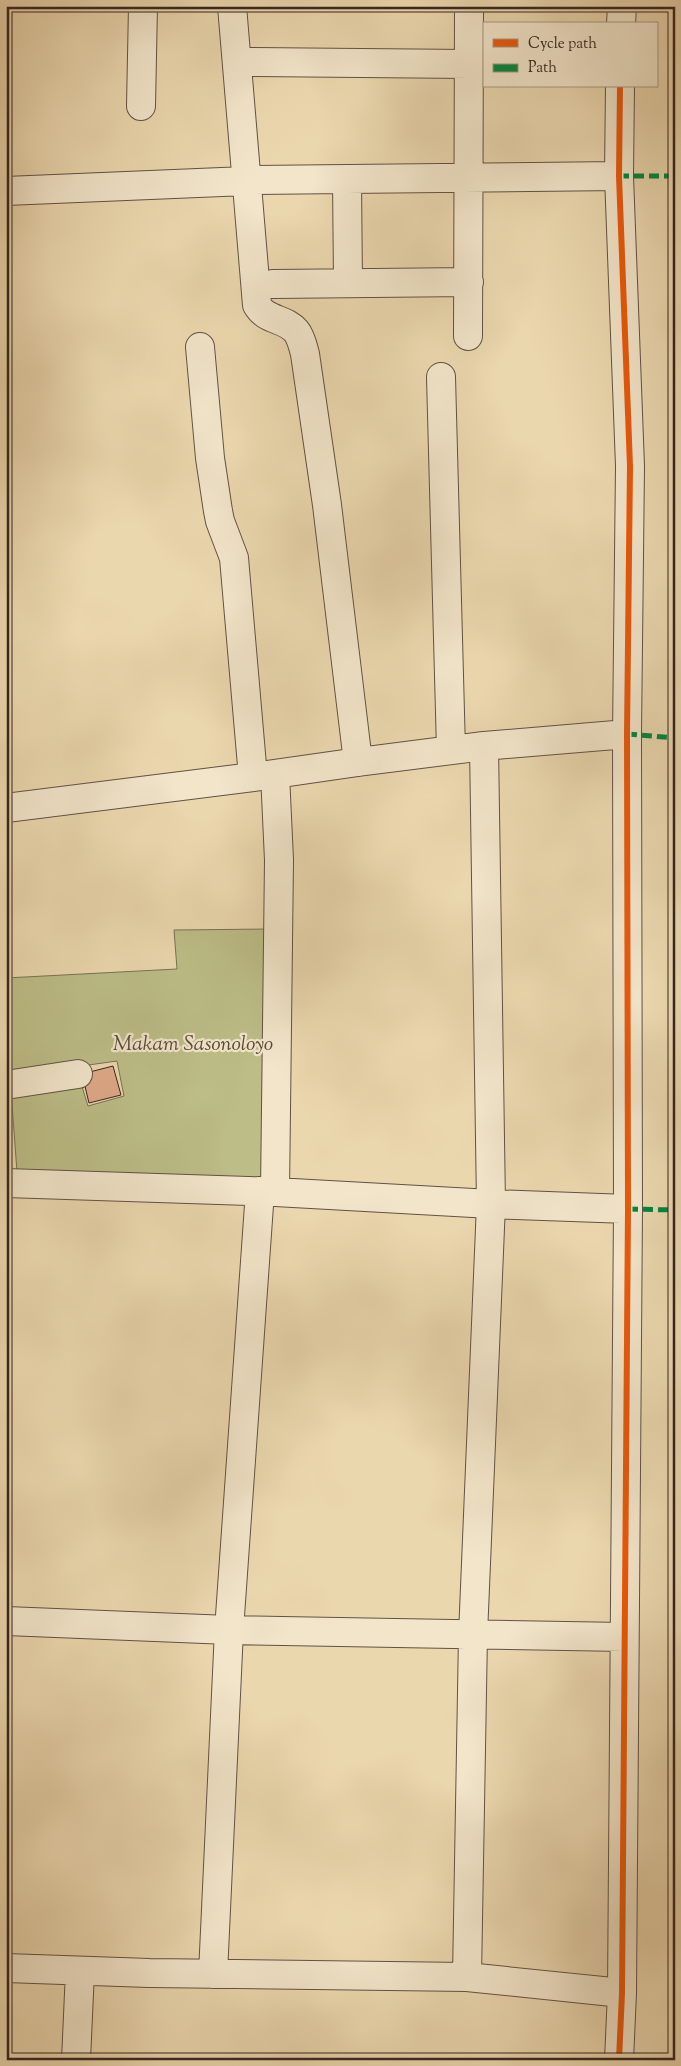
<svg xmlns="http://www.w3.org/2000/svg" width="681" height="2066" font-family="'Sorts Mill Goudy',serif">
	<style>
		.green { fill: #bcbd87; stroke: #787254 }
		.building { fill: #dfa988; stroke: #352620 }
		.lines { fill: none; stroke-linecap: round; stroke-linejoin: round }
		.minor-casing { stroke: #625244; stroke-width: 30 }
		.minor { stroke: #f2e5ca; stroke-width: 28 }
		.quiet { stroke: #00873e; stroke-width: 5; stroke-dasharray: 10 5; stroke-linecap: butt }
		.cycleway-casing { stroke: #f2e5ca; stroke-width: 9 }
		.cycleway { stroke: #e8590c; stroke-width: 6 }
		.labels { text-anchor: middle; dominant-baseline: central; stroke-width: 4.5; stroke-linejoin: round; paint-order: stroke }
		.park-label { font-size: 21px; font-style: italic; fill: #574c3a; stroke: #f2e5ca }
	</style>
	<rect width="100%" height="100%" fill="#ebd7ae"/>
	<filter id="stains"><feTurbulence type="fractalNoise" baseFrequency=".004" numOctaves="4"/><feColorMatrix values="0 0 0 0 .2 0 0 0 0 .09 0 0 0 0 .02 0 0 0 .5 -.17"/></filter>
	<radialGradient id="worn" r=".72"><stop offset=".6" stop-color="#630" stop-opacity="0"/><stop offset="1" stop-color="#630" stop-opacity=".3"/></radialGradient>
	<path class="green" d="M271,929L270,1180L17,1172L11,1091L80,1080L88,1106L124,1096L117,1061L10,1076L6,1039V978L177,969L174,930Z"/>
	<path class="building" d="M113,1066L121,1095L89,1103L82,1074Z"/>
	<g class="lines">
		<g class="minor-casing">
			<path id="minor" d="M232,6L257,305C266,321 285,318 296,331C301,337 303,346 305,354L327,505L358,762
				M621,24L622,6
				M247,62L468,64
				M141,106L143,6
				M347,179L348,283
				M251,180L619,176
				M6,191L246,181
				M273,284L469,282
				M468,336L469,11
				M200,347L210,458L218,511L220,521L234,558L253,777
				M441,377L451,750
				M275,774L279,860L275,1192
				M6,808L253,777L358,762L484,746L627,734
				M6,1085L78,1074
				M6,1183L275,1192L491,1204L628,1209
				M6,1621L229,1630L624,1637
				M6,1968L149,1973L467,1977L622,1993
				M213,1974L229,1630L260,1191
				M467,1977L473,1635L491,1204L484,746
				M76,2060L80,1971
				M619,2060L622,1993L628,1209L627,734L630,466L619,176L620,86"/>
		</g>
		<use href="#minor" class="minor"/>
		<path class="quiet" d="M619,176H675
			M627,734L675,738
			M628,1209L675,1210"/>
		<g class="cycleway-casing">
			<path id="cycleway" d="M619,2060L622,1993L628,1209L627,734L630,466L619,176L620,86"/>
		</g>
		<use href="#cycleway" class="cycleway"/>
	</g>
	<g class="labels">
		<g class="park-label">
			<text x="193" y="1045">Makam Sasonoloyo</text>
		</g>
	</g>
	<rect width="681" height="2066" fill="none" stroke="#ebd7ae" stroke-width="25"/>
	<rect x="8" y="8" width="666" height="2051" fill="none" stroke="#352620" stroke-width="2.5"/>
	<rect x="12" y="12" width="656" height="2041" fill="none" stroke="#352620"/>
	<rect x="483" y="22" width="175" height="65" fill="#f2e5ca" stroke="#a69986"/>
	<rect x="493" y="39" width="25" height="8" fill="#e8590c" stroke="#a69986"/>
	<text x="528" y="48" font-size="15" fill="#352620">Cycle path</text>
	<rect x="493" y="64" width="25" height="8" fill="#00873e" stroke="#a69986"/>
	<text x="528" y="72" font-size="15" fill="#352620">Path</text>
	<rect width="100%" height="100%" filter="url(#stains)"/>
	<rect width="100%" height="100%" fill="url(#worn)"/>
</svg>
